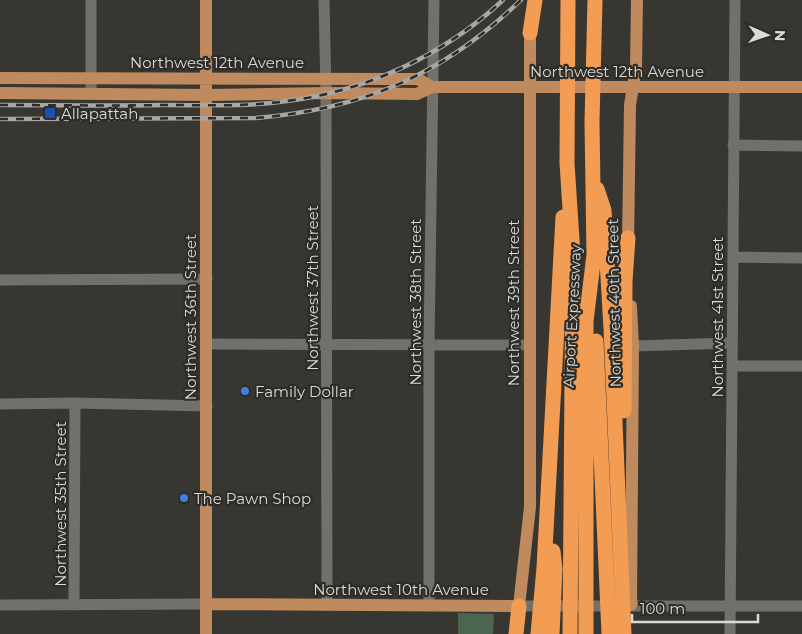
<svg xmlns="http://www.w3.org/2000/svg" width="802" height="634" font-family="Montserrat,sans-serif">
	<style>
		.green { fill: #4b6551 }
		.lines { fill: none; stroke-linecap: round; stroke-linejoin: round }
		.minor { stroke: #72706b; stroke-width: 11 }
		.major { stroke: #bf8a5d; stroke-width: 12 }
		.highway { stroke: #f39c53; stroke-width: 15 }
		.rail-casing { stroke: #a8a7a3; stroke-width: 4.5 }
		.rail { stroke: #2e2c27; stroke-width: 2.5; stroke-dasharray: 8; stroke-linecap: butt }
		.transit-dot { fill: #1a4fb4; stroke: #2e2c27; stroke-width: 2 }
		.shop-dot { fill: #3f7fe0; stroke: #2e2c27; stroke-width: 2 }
		.labels { text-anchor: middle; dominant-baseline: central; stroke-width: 4.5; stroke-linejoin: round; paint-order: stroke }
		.street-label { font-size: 15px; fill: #dbdad7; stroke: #2e2c27 }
		.poi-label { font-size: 15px; fill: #dbdad7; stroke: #2e2c27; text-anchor: start }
	</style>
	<rect width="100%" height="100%" fill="#383631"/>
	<path class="green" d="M458,613L494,614L493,634H458Z"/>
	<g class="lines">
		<path class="minor" d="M324,0L326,93L327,605
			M91,93V0
			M733,145L802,146
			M733,257L802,258
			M0,280L207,279
			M207,344L529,345
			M633,346L732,343
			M732,366H802
			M0,404L75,403L207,406
			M0,605L206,604
			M74,605L75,403
			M429,605V346L434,0
			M519,606H802
			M730,634L735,0"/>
		<path class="major" d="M0,78L403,79H418L432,87
			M0,93L206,95L326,93L417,94L432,87H802
			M628,246L630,105L636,68L637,0
			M206,604L519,606L530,507V24
			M631,605L633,346L631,306
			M206,634V0"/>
		<path class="highway" d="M568,0L567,163L573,255L570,634
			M530,33L535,0
			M597,189L604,210L611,328L624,634
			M596,341L609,634
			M624,411L625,281L628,238
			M516,634L519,606
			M538,634L544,568L563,217
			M552,634L555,569L553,551
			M586,634V321L594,255L592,122L595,0"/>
		<g class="rail-casing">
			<path id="rail" d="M0,105C54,105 108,106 163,105C204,105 246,107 287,101C367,91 444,55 503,0
				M0,119L256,118C363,109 443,75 521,0"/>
		</g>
		<use href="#rail" class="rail"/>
	</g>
	<rect class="transit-dot" x="44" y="107" width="12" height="12" rx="2.5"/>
	<g class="shop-dot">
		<circle cx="245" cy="391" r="5"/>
		<circle cx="184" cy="498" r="5"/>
	</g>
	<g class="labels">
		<g class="street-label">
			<text x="217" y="62">Northwest 12th Avenue</text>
			<text x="617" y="71">Northwest 12th Avenue</text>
			<text transform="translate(312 288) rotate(-90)">Northwest 37th Street</text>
			<text transform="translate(415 302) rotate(-90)">Northwest 38th Street</text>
			<text transform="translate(513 303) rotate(-90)">Northwest 39th Street</text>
			<text transform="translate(614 303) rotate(-91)">Northwest 40th Street</text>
			<text transform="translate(572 316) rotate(-87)">Airport Expressway</text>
			<text transform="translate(190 317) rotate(-90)">Northwest 36th Street</text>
			<text transform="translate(717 317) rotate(-90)">Northwest 41st Street</text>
			<text transform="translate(60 504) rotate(-90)">Northwest 35th Street</text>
			<text x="401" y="589">Northwest 10th Avenue</text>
		</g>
		<g class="poi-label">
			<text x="61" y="113">Allapattah</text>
			<text x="255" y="391">Family Dollar</text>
			<text x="194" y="498">The Pawn Shop</text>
		</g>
	</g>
	<g transform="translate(767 35) rotate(92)" stroke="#2e2c27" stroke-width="4" paint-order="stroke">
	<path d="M0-4L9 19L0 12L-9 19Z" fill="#dbdad7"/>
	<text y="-8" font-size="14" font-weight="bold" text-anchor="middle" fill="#dbdad7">N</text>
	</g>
	<path d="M632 614v8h126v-8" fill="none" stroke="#dbdad7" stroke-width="2.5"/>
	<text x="640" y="614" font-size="15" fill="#dbdad7" stroke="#2e2c27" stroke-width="4" paint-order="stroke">100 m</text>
</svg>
